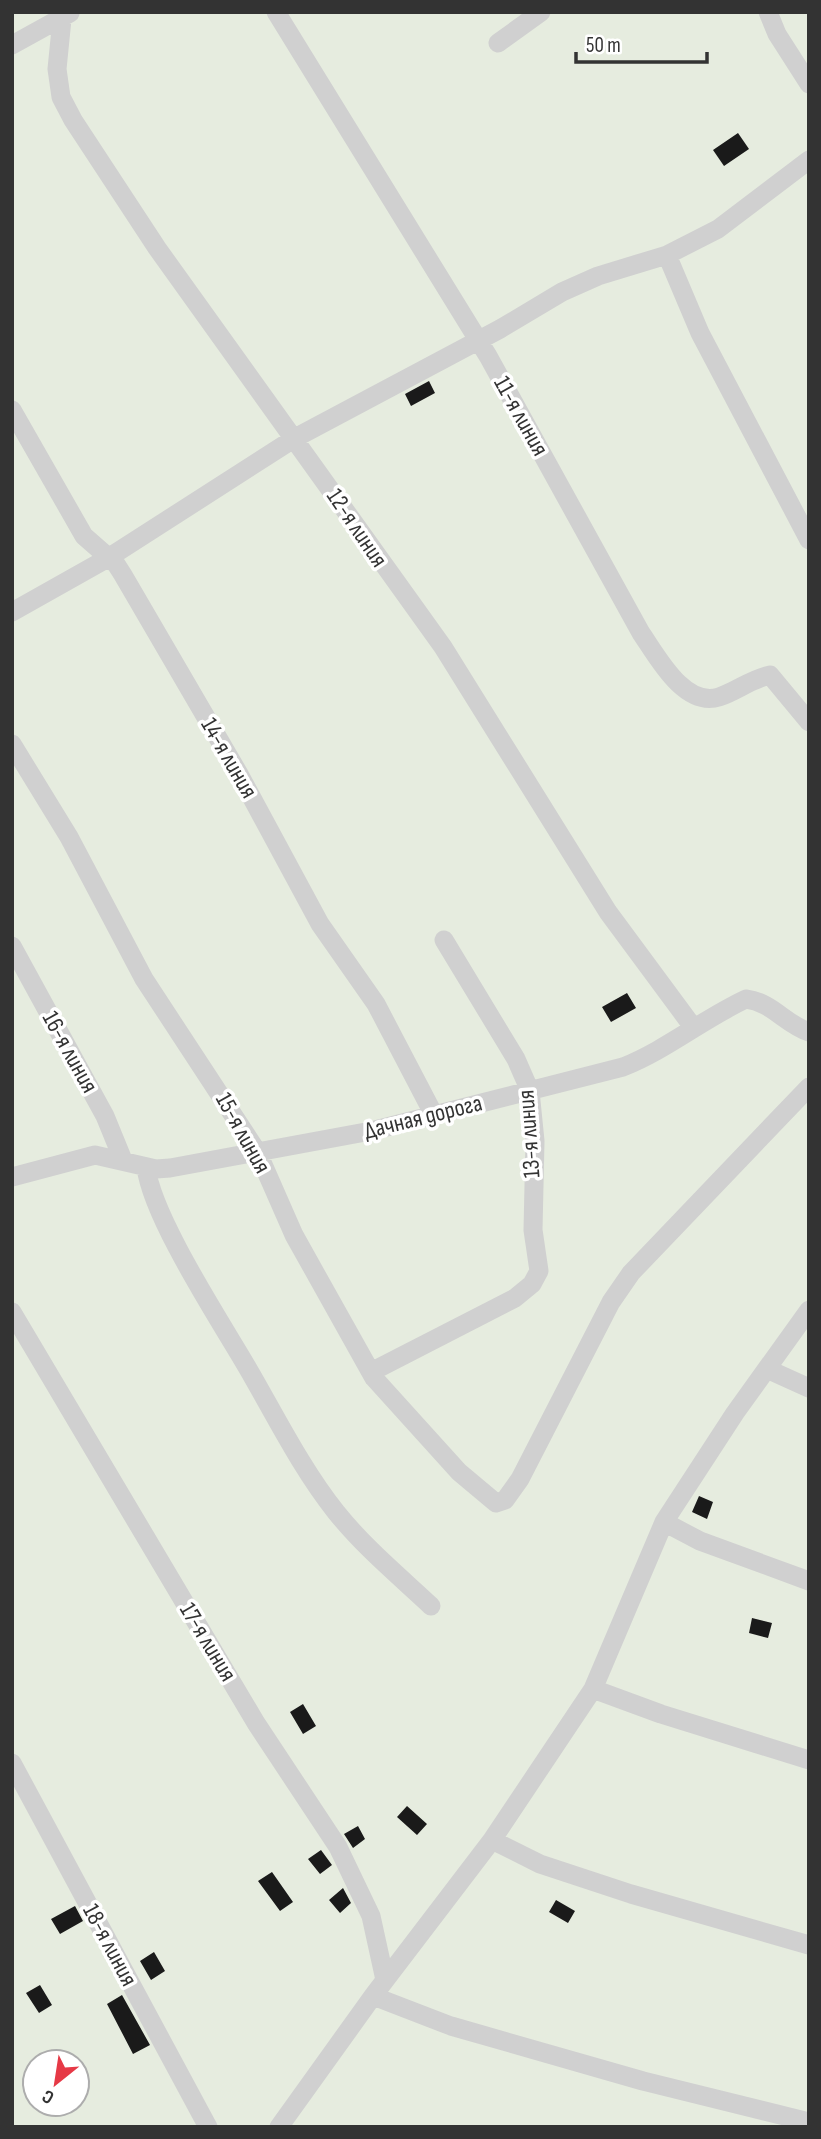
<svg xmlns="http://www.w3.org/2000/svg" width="821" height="2139" font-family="'Sofia Sans Condensed',sans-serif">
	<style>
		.green { fill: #e6ecdf; fill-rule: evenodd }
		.building { fill: #1a1a1a }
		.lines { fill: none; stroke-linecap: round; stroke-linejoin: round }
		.minor { stroke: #d0d0d0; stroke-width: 19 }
		.labels { text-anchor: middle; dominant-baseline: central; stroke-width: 7; stroke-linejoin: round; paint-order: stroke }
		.street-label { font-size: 24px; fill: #333; stroke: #fff }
	</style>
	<rect width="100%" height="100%" fill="#fff"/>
	<path class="green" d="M12,12H809V2127H12ZM35,2062H77V2104H35Z"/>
	<path class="building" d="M738,133L749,149L724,166L713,150Z
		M429,381L435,393L411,406L405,394Z
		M627,993L636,1008L611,1022L602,1007Z
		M699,1496L713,1502L707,1519L692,1512Z
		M752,1618L772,1623L768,1638L749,1633Z
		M303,1704L316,1726L303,1734L290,1712Z
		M407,1806L427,1824L417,1835L397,1817Z
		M358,1826L365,1839L353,1848L344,1834Z
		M321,1850L332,1865L320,1874L308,1859Z
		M272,1872L293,1902L280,1911L258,1881Z
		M343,1888L351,1903L340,1913L329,1900Z
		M556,1900L575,1911L568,1923L549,1912Z
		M75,1906L83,1921L60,1934L51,1919Z
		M154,1952L165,1971L151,1980L140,1961Z
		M40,1985L52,2005L39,2013L26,1993Z
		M122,1995L150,2045L133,2054L107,2004Z"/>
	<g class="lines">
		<path class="minor" d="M276,12L488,356L641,633C657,656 684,708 719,697C737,691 751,679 770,675L809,722
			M768,12L777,34L809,84
			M62,19L57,69L61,97L73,120L157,248L443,647L608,912L693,1027
			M498,43L541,12
			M12,45L70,13
			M667,255L700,333L809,540
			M12,410L84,536L116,564L123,575L239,774L320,924L376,1004L434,1115
			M12,612L108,558L295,438L500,329L562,292L598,276L667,255L718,229L809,160
			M12,744L69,837L144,979L258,1153L294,1235L374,1378L459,1472L496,1503L505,1500L520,1479L611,1302L631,1273L809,1087
			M12,946L105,1116L123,1160
			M146,1167C152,1217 219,1319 247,1367C275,1415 301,1468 336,1512C364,1547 399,1576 431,1606
			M12,1177L95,1155L156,1169L170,1168L371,1131L623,1067C666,1050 703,1019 746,999C772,1002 785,1024 809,1032
			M12,1312L256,1723L338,1847L371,1916L385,1980
			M767,1369L809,1388
			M371,1372L515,1298L532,1284L539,1271L533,1230L535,1141L530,1091L516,1059L444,940
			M664,1522L700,1541L809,1581
			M593,1689L661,1714L809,1760
			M12,1763L208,2127
			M492,1840L540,1864L631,1894L809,1945
			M373,1996L451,2026L643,2081L809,2122
			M279,2127L373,1996L492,1840L593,1689L664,1522L735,1413L809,1310"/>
	</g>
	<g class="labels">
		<g class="street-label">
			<text transform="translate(521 416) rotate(61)">11-я линия</text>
			<text transform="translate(357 528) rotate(56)">12-я линия</text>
			<text transform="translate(229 758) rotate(60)">14-я линия</text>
			<text transform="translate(70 1052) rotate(61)">16-я линия</text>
			<text transform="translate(423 1117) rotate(-14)">Дачная дорога</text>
			<text transform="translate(243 1133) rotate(61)">15-я линия</text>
			<text transform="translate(529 1134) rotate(-94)">13-я линия</text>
			<text transform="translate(208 1642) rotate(59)">17-я линия</text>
			<text transform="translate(110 1945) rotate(62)">18-я линия</text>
		</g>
	</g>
	<rect width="821" height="2139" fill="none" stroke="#333333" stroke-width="28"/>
	<g transform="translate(56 2083) rotate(210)"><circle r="33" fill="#ffffff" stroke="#adadad" stroke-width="2"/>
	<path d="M0-5L12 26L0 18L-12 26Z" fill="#e63946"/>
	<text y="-10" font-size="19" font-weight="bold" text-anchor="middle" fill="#333333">С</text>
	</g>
	<path d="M576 52v10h131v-10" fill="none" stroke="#333333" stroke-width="3.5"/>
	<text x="586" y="52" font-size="21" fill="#333333" stroke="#ffffff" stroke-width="5" paint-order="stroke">50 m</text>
</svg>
